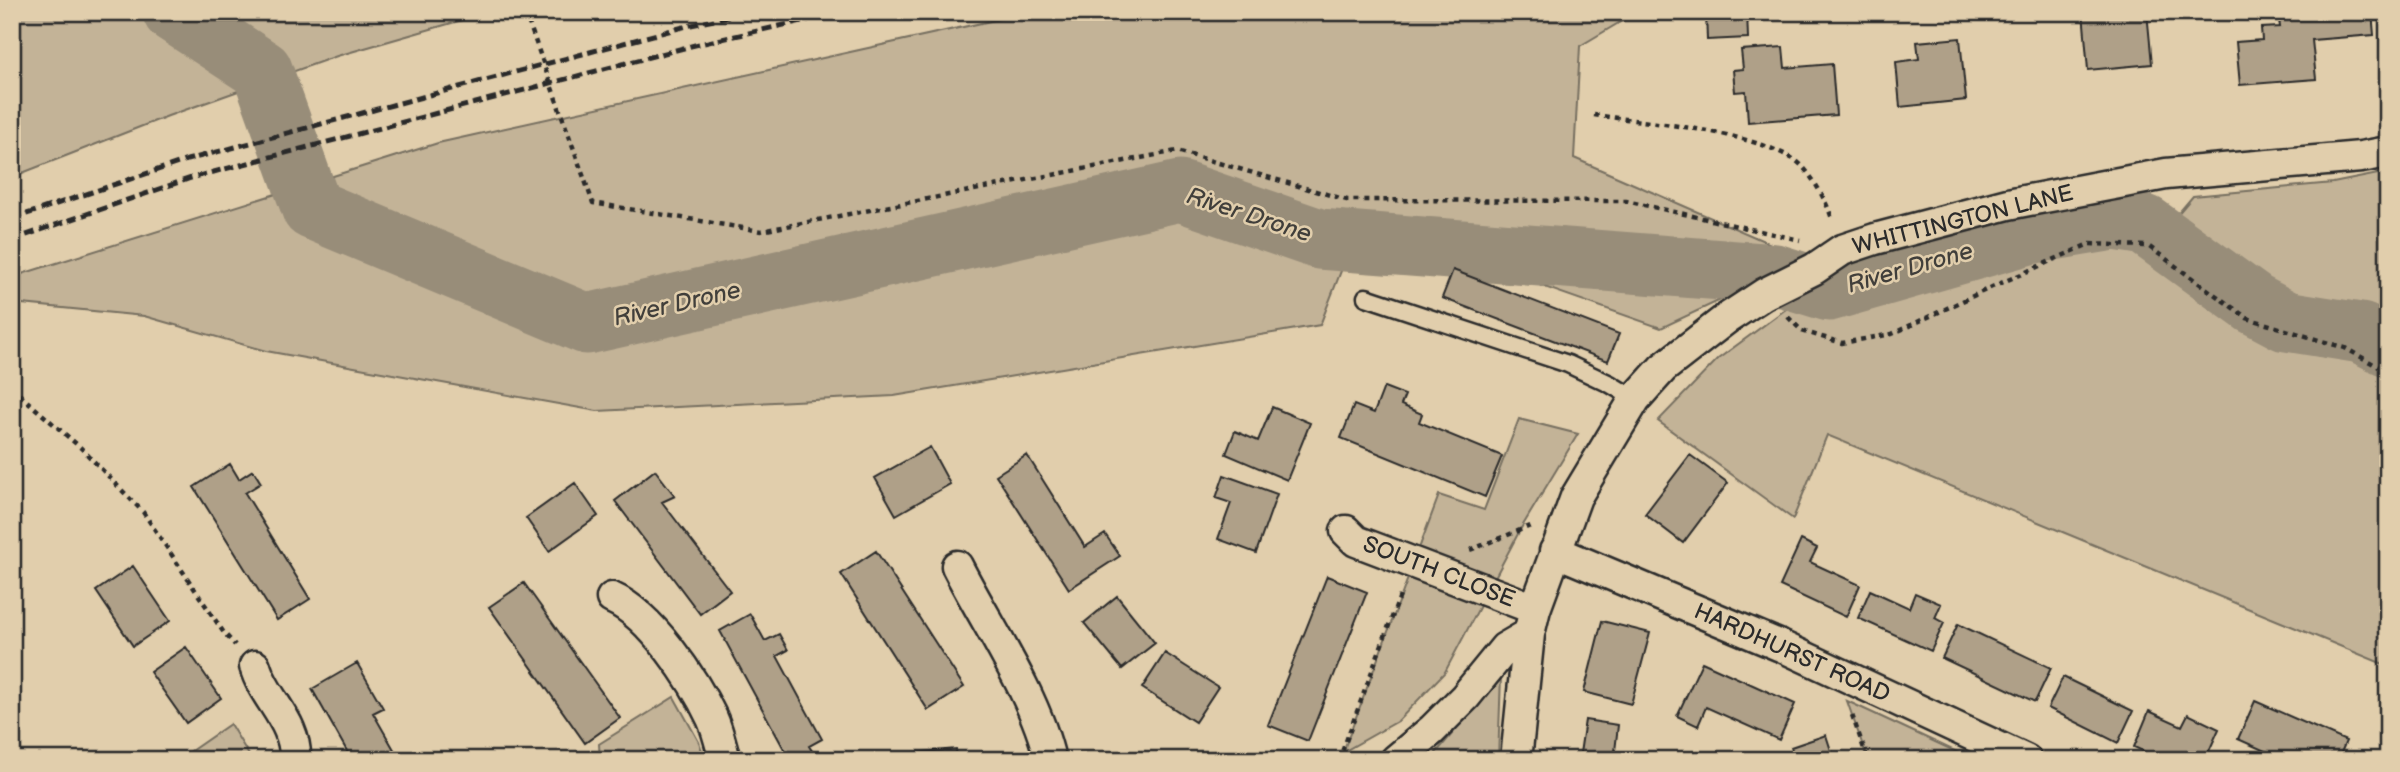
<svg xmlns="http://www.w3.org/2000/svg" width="2400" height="772" font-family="'Balsamiq Sans',sans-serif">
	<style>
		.green { fill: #c3b397; stroke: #776f61; stroke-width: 2 }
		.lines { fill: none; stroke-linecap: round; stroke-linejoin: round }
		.river { stroke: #988d79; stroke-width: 61 }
		.building { fill: #afa088; stroke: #2b2b2b; stroke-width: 2 }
		.service-casing { stroke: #2b2b2b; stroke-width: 21 }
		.minor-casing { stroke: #2b2b2b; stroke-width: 35 }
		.path { stroke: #2b2b2b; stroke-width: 4.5; stroke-dasharray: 5 5; stroke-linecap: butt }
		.service { stroke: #e1ceac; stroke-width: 16 }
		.minor { stroke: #e1ceac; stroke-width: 30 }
		.rail { stroke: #2b2b2b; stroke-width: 5; stroke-dasharray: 10 5; stroke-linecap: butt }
		.labels { text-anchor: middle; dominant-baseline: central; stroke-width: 5; stroke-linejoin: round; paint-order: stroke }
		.street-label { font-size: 23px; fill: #2b2b2b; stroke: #e1ceac }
		.water-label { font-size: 24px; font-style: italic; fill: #413f3b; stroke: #e1ceac }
	</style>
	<rect width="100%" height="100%" fill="#e1ceac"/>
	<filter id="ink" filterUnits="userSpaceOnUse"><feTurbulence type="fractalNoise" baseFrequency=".0143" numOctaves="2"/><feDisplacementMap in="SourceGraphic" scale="14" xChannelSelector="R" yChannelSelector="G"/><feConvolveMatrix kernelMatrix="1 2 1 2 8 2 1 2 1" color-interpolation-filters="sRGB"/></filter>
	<g filter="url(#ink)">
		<path class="green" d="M12,12H490L337,56L168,116L12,177Z
			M1031,12H1637L1580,46L1574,158L1787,251L1795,265L1661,328L1360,222L1320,325L894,396L597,411L266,351L144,316L12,303V277L438,143Z
			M2388,172V666L1827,435L1793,519L1658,421L1718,359L1797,301L1832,316L2045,238L2165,229L2193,196L2333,183Z
			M1519,419L1578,434L1520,530L1445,672L1398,721L1343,752L1439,495L1484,510Z
			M1501,676L1498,760H1430Z
			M674,697L699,742L705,760H600L599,744Z
			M1847,701L1974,760H1868Z
			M230,724L252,760H178Z"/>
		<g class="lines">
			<path class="river" d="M173,12L262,70L312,209L587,324L1180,191L1319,239L1775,274L1829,291L2029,234L2114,220L2145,225L2254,304L2286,321L2361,333L2388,346"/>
		</g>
		<path class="building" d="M1706,12H1747L1748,38L1707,40Z
			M2083,12H2147L2152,64L2088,70Z
			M2278,12H2372L2374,35L2312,40L2316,79L2240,85L2236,42L2262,40L2261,28L2280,27Z
			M1960,38L1966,100L1900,107L1896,62L1919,59L1917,42Z
			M1783,47L1785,68L1832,64L1836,115L1748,122L1746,91L1735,92L1733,70L1743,69L1741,50Z
			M1453,270L1619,334L1608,361L1442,298Z
			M1384,387L1405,395L1401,405L1422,414L1419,422L1502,456L1485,497L1341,438L1354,405L1374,413Z
			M1272,407L1310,423L1287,480L1226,454L1235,431L1258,441Z
			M930,447L950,484L896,515L875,478Z
			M1027,455L1085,547L1105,534L1120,556L1069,589L996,475Z
			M1690,455L1728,483L1683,543L1645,514Z
			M230,464L239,479L253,470L261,483L245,493L310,599L277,620L194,487Z
			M655,470L675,496L662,502L730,591L700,614L615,501Z
			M1224,475L1277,494L1256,553L1218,539L1231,503L1216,498Z
			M575,483L598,516L549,551L526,518Z
			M1801,540L1817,548L1810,562L1860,585L1846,617L1780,586Z
			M876,551L964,687L928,710L841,574Z
			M133,566L170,621L133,646L96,591Z
			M1327,576L1367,592L1308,741L1268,725Z
			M524,583L620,718L585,743L489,607Z
			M1870,590L1909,608L1915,593L1941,604L1935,618L1944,623L1931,651L1858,618Z
			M1117,596L1155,643L1122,669L1084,623Z
			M750,614L765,641L779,634L788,650L777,656L822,739L809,746L814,754L804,760H790L720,631Z
			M1602,621L1650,633L1631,704L1584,692Z
			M1958,624L2051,668L2035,702L1942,658Z
			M186,647L221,698L186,723L150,672Z
			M1165,653L1218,687L1195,722L1142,688Z
			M1702,662L1795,704L1779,740L1706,707L1698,726L1677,716Z
			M357,663L383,708L373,713L400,760H352L312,689Z
			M2063,677L2133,711L2118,743L2048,708Z
			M2255,701L2346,741L2338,760H2285L2238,739Z
			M2149,711L2182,726L2188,714L2219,729L2205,760H2162L2134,747Z
			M1585,720L1618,725L1614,760H1579Z
			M1826,735L1834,760H1795L1791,747Z
			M956,749L957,760H836Z"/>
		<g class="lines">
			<g class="service-casing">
				<path id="service" d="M1366,297L1568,364L1610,384L1635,399"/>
			</g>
			<g class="minor-casing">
				<path id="minor" d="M1346,531L1356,541L1535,609
					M1555,551L1781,646L2026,760
					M957,566C987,625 1036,696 1050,760
					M612,598C651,615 694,680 712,718C718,731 721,746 725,760
					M255,666C264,699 297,722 295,760
					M1396,760L1432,730L1465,697L1505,648L1529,634
					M1516,760L1529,634L1535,609L1576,497L1635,399L1663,368L1726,319L1764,294L1814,269L1842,250L1875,239L2008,204L2166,174L2361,157L2388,152"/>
			</g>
			<path class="path" d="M525,12L593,203L761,231L1177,151L1347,200L1626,201L1800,240
				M1594,115C1652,123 1746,130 1795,160C1810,170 1827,202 1832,219
				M1788,317L1802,331L1842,343L1892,334L1992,287L2089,244L2148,246L2247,318L2345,348L2388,372
				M12,388L81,448L143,512L224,633L235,645
				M1470,550L1533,525
				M1852,715L1868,760
				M1339,760L1401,593"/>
			<use href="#service" class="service"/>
			<use href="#minor" class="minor"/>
			<path class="rail" d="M12,219L187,160L687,26L750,12
				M12,240L191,178L695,45L842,12"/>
		</g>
	</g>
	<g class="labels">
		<g class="street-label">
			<text transform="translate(1963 220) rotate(-14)">WHITTINGTON LANE</text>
			<text transform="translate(1439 572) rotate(21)">SOUTH CLOSE</text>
			<text transform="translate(1792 653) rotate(24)">HARDHURST ROAD</text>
		</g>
		<g class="water-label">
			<text transform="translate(1249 215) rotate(18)">River Drone</text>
			<text transform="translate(1910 268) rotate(-16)">River Drone</text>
			<text transform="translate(677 304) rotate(-13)">River Drone</text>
		</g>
	</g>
	<rect width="2400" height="772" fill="none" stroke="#e1ceac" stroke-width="42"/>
	<rect x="21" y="21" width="2358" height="730" fill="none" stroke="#2b2b2b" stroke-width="2.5" filter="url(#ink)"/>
</svg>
